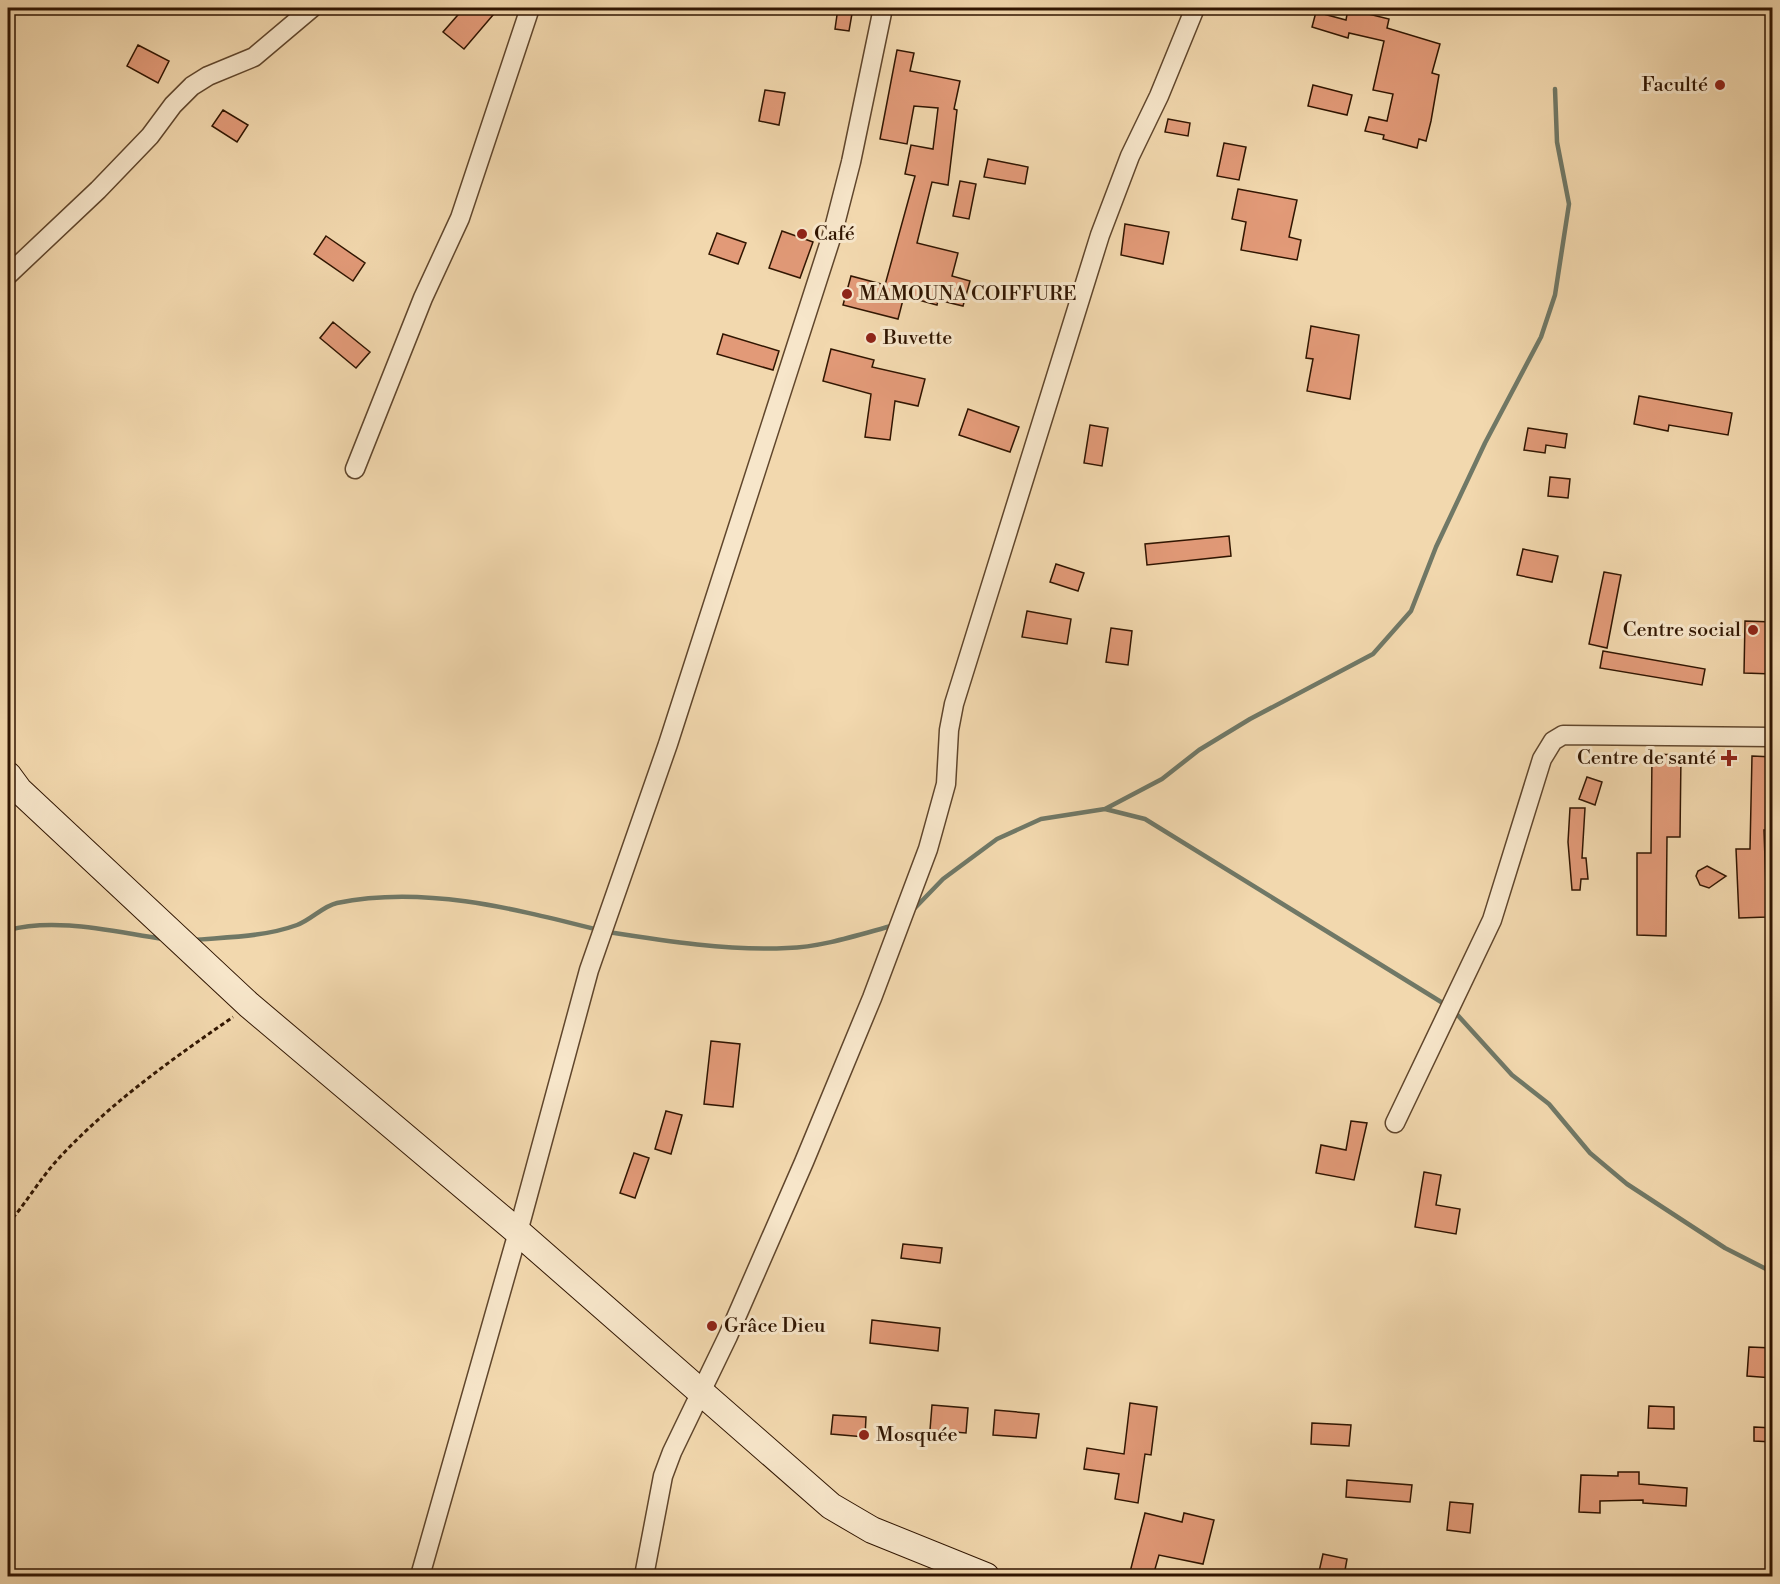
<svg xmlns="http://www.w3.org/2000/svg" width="1780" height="1584" font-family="'Libre Bodoni',serif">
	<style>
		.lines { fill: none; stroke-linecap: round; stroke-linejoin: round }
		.stream { stroke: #707866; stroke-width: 4.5 }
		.building { fill: #e29a78; stroke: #301501; stroke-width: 1.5 }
		.street-casing { stroke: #60462c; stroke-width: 21 }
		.secondary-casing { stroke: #301501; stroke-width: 28 }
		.path { stroke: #301501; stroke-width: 3; stroke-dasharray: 4.5 3; stroke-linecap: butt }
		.street { stroke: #f7e6ca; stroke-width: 18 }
		.secondary { stroke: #f7e6ca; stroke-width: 26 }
		.poi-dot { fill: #8f2418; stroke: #f7e6ca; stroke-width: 2 }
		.labels { text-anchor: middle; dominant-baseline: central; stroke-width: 6; stroke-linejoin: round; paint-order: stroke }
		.poi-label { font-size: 20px; fill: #301501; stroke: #f7e6ca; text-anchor: start }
	</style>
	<rect width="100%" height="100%" fill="#f2d8ae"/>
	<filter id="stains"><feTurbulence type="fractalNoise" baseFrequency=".00333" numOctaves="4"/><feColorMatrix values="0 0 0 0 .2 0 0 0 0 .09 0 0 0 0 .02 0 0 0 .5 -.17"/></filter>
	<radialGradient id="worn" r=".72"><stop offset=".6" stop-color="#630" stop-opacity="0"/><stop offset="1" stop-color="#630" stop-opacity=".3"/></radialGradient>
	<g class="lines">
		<path class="stream" d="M1105,809L1162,779L1199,750L1250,719L1373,654L1411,611L1436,547L1485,443L1541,337L1555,295L1569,204L1557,142L1555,89
			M913,910L943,879L997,839L1041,819L1105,809L1145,819L1446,1005
			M8,930C57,917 114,932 164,939
			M608,932C665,941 729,951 787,948C823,947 861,934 895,925
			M193,940C228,937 264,937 297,925C311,920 323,906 337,903C424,885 515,909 599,930
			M1453,1010L1512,1075L1549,1104L1590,1153L1627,1184L1725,1248L1772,1272"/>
	</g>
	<path class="building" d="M464,8H499L464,49L443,32Z
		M838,8H853L849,31L835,29Z
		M1348,9L1389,19L1387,28L1440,44L1432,73L1439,75L1431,121L1426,141L1419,139L1417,148L1383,139L1384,135L1365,131L1369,117L1387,121L1393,94L1373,90L1384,41L1349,33L1348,38L1312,27L1316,12L1346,20Z
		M138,45L169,61L158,83L127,66Z
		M897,50L914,53L910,71L960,81L954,109L957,110L948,185L932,182L917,243L958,253L952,276L970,281L963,306L938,300L937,305L904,296L898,319L843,305L851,276L885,285L915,176L905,174L911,145L933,149L938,108L914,106L907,144L880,139Z
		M1313,85L1352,95L1347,115L1308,106Z
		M765,90L785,93L779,125L759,121Z
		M223,110L248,125L237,142L212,126Z
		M1168,119L1190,123L1188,136L1165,132Z
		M1224,143L1246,147L1239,180L1217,176Z
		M988,159L1028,167L1025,184L984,177Z
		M960,181L976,184L969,219L953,216Z
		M1238,189L1297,200L1289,237L1301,240L1297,260L1241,250L1246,222L1232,219Z
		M1125,224L1169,232L1163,264L1121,255Z
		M782,231L813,242L800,278L769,268Z
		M717,233L746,243L738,264L709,254Z
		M326,236L365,263L353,281L314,254Z
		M333,322L370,352L356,368L320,338Z
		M1311,326L1359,335L1350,399L1307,391L1313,359L1306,358Z
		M723,334L779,351L773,370L717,354Z
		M831,349L874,360L872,367L925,379L918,406L895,401L890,440L865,437L871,394L823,381Z
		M1639,396L1732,413L1728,435L1669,425L1668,431L1634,424Z
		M968,409L1019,427L1010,452L959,435Z
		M1090,425L1108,428L1102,466L1084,463Z
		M1528,428L1567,434L1565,448L1546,445L1545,453L1524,450Z
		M1550,477L1570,479L1568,498L1548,496Z
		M1229,536L1231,556L1147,565L1145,544Z
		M1523,549L1558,556L1552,582L1517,575Z
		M1056,564L1084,573L1078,591L1050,582Z
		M1604,572L1621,575L1607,648L1589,644Z
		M1027,611L1071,619L1067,644L1022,637Z
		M1745,621L1773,622V674L1744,673Z
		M1111,628L1132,631L1128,665L1106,662Z
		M1603,651L1705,669L1702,685L1600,668Z
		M1652,754L1681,755L1680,837H1667L1666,936L1637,935V853H1651Z
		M1752,756L1773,757V830H1764L1767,917L1739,918L1736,849H1750Z
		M1587,777L1602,782L1595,805L1579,799Z
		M1570,808H1585L1582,858H1586L1588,879H1581L1580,890H1572L1568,842Z
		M1707,866L1726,876L1709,888L1700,885L1696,876L1698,871Z
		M711,1041L740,1044L733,1107L704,1104Z
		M666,1111L682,1115L671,1154L655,1149Z
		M1351,1121L1367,1123L1354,1180L1316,1173L1321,1145L1346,1150Z
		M634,1153L649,1158L635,1198L620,1193Z
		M1424,1172L1441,1175L1436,1205L1460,1209L1456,1234L1415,1227Z
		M903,1244L942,1248L940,1263L901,1258Z
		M872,1320L940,1328L938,1351L870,1343Z
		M1749,1347L1773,1348V1378L1747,1376Z
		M1130,1403L1157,1407L1151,1455L1145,1454L1138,1503L1115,1499L1119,1474L1084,1469L1087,1448L1124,1454Z
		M932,1405L968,1408L966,1433L930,1430Z
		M1649,1406L1674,1407V1429L1648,1428Z
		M995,1410L1039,1414L1036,1438L993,1435Z
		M833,1415L866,1417L865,1437L831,1434Z
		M1312,1423L1351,1425L1349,1446L1311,1444Z
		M1754,1427L1773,1428V1442L1754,1441Z
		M1618,1472H1639V1484L1687,1488L1686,1506L1643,1503V1500L1600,1501V1513L1579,1512L1581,1475L1618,1476Z
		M1347,1480L1412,1485L1410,1502L1346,1497Z
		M1450,1502L1473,1504L1470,1533L1447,1530Z
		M1145,1513L1182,1522L1184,1513L1214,1520L1203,1564L1159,1555L1153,1576H1129Z
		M1323,1554L1347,1559L1344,1576H1318Z"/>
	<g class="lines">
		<g class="street-casing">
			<path id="street" d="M8,275L98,190L150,136L173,105L192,86L208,76L254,57L312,8
				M355,469L423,298L460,218L530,8
				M1395,1123L1492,920L1542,759L1553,741L1563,735L1772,737
				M420,1576L518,1232L589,970L668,744L833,232L851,162L883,8
				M644,1576L663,1476L672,1452L728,1336L804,1162L872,998L928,849L946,784L949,730L954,704L1100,235L1130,156L1159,96L1195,8"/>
		</g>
		<g class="secondary-casing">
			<path id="secondary" d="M8,775L19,790L249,1005L518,1232L831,1506L872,1530L986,1576"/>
		</g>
		<path class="path" d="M8,1224C26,1203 40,1179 58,1159C110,1103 171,1060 233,1017"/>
		<use href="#street" class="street"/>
		<use href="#secondary" class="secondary"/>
	</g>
	<g class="poi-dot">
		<circle cx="1720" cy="85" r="6"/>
		<circle cx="802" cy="234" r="6"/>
		<circle cx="847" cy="294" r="6"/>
		<circle cx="871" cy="338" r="6"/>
		<circle cx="1753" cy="630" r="6"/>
		<path d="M1726 749h6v6h6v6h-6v6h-6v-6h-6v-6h6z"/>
		<circle cx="712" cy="1326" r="6"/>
		<circle cx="864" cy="1435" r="6"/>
	</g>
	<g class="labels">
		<g class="poi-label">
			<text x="1708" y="85" text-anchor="end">Faculté</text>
			<text x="814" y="234">Café</text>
			<text x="859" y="294">MAMOUNA COIFFURE</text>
			<text x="883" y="338">Buvette</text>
			<text x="1741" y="630" text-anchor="end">Centre social</text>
			<text x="1716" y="758" text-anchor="end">Centre de santé</text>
			<text x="724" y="1326">Grâce Dieu</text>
			<text x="876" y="1435">Mosquée</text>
		</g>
	</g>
	<rect width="1780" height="1584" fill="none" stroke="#f2d8ae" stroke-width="30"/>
	<rect x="9" y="9" width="1762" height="1566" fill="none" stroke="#301501" stroke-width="3"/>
	<rect x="15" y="15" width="1750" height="1554" fill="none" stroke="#301501" stroke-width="1.5"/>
	<rect width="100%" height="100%" filter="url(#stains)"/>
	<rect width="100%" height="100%" fill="url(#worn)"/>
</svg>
